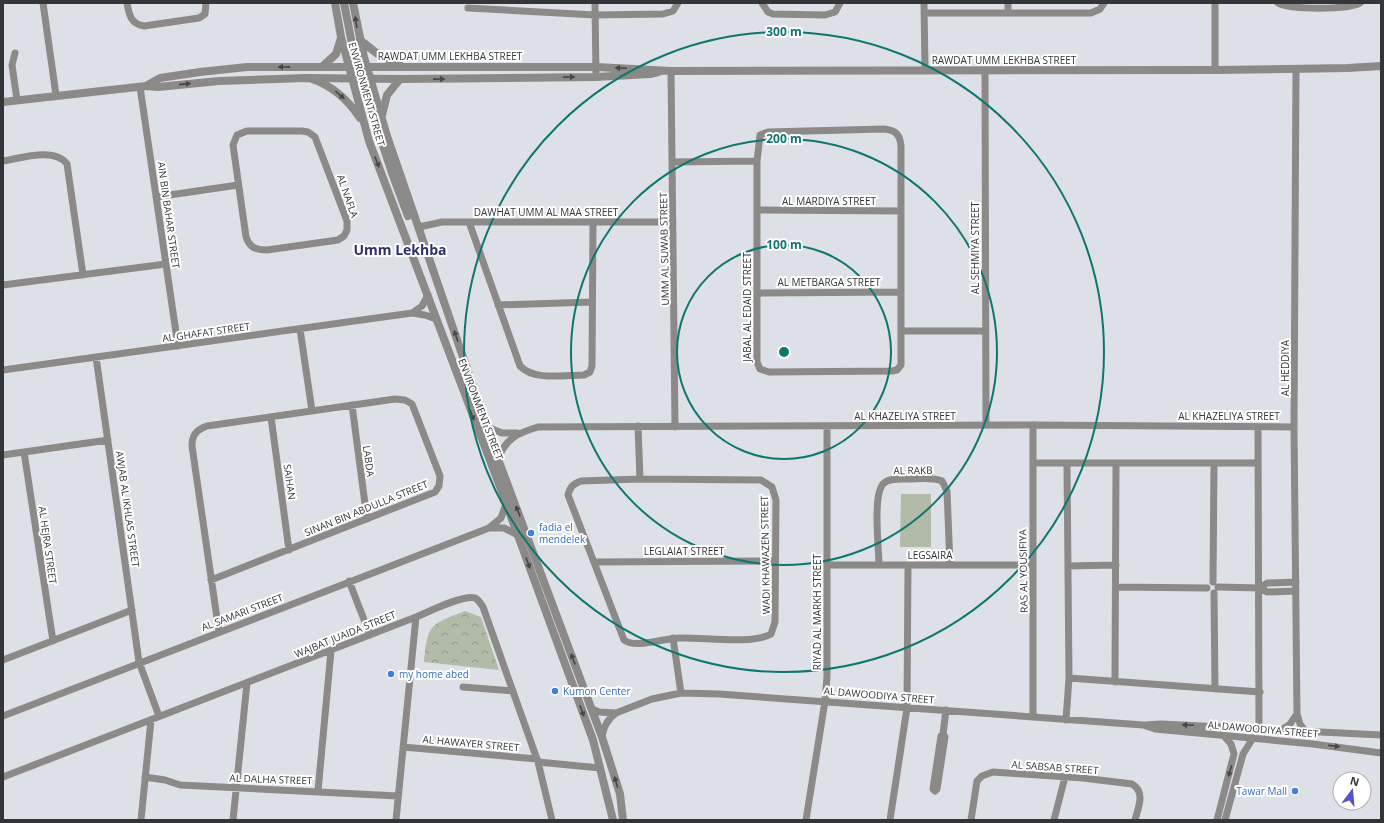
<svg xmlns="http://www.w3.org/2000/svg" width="1384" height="823" font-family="'Open Sans',sans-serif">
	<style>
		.park { fill: url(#park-crowns) }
		.garden { fill: #b2bba7 }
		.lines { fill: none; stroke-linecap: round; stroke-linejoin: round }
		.minor { stroke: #8c8a88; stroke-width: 7 }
		.tertiary { stroke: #8c8a88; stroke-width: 8 }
		.oneway { fill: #464648 }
		.ring { fill: none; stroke: #0f766e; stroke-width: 2 }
		.shop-dot { fill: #3f7fe0; stroke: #fff; stroke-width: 1.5 }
		.labels { text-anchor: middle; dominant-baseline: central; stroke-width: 4; stroke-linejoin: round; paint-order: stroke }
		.street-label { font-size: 10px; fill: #343538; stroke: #fff }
		.shop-label { font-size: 10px; fill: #366cbe; stroke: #fff; text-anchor: start }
		.district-label { font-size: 14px; font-weight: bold; fill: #2e306a; stroke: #fff }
		.centre { fill: #0f766e; stroke: #fff; stroke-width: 2 }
		.ring-label { font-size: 12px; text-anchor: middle; font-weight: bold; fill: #0f766e; stroke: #fff; stroke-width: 4; stroke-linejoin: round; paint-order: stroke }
	</style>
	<defs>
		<pattern id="park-crowns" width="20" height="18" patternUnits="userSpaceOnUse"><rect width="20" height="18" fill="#b2bba7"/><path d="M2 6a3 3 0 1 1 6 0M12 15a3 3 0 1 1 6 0" fill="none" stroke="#929989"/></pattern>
	</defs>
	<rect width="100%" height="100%" fill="#dde0e7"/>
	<path class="park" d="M465,611L481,617L499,670L424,662C428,623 430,625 465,611Z"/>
	<path class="garden" d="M901,494H931V547H900Z"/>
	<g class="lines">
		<path class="minor" d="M43,3L56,95
			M127,3C129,15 131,24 144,26L199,18L205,14L206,3
			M595,3L596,77
			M762,3L768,12L773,14L825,15L835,12L840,3
			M924,3L925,70
			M1008,3V12
			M1215,3V70
			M1278,3C1288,10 1350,10 1360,3
			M468,8L595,15L663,14L673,11L678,3
			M924,13H1091L1100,9L1104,3
			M15,53L12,65L17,100
			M1296,69L1294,427L1297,714L1300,724L1306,732
			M985,70L986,425
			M671,71L675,427
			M140,87L178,346
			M884,129C896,130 900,135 901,146V365L897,370L892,371L769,372L760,369L757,362V161L760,135L768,132Z
			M247,131H302L308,132L315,137L347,221V230L344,236L338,240L267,250C256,250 250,248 246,237L233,145L237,135Z
			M3,161C21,158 55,147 67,164L83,275
			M673,162L757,161
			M156,197L238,185
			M757,210L901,211
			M469,222L520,366C534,381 565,375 584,375L590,372L592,366L593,222
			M419,227L442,222H673
			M3,285L166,264
			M757,293L901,292
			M498,305L592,302
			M412,313L422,306L428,295
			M300,329L312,411
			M902,331H985
			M96,357L139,662L159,716
			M3,370L412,313L425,315L436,319
			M352,405L367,519
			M271,417L289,550
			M638,426L640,479
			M487,427L502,433H517
			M1258,427L1259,729
			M24,452L53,641
			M3,455L108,440
			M498,459C506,438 518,433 538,427L1033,425L1294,427
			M1033,463H1258
			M640,479L761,480L772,487L776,500L775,622L771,634C752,645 703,637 679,638C664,638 636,649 624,640L568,495C570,487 573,484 581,481Z
			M489,528H504L518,535
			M594,562L775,561
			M828,565H1032
			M879,565C879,549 872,493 884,483C890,478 901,479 908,479C919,479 932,477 942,481L947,491L950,565
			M1068,566L1116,565
			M211,580L435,492L439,486L440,476L412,404L405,400L395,399L207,426C196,430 192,435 192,446L219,632
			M349,581L370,635
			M1213,582L1214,463
			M1116,587L1207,588
			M1218,587L1260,588L1267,592L1296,591
			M1260,588L1267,583L1296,582
			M1214,593L1215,689
			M673,638L681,693
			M3,660L132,610
			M1069,678L1260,692
			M1115,682L1116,464
			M463,687L513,691
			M592,709L599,712L616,713L652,699L681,693L719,694L1143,725L1155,729L1313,744L1381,753
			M3,716L489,528L501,518L506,504
			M1033,717V425
			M1066,720L1069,678L1067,464
			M1145,725L1161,724L1381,735
			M1280,731L1290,724L1297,714
			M943,734L945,737L937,789L935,791L933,789L941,736Z
			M943,734L946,710
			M602,737C604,726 607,720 616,713
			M403,747L537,759
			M538,762L600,768
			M3,777L416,617C428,612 464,594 475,598C479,600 481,604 483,607L538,762L552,820
			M145,777L165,780L180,785L398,796
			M318,791L331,651
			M141,820L151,720
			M233,820L247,683
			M396,820L416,617
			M806,820L825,701L827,676V426
			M890,820L907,708L908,565
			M971,820L977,781L982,776L993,772L1083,778L1132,784C1146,792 1138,808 1135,820
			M1054,820L1065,777
			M1217,820L1234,754L1231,744L1224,736
			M1225,820L1243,754L1253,738"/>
		<path class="tertiary" d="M335,3L341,37L369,141L499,484L593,740L613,820
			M344,3L355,59L359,70
			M353,3L364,57L387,136L498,459L602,737L620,794L623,820
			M360,40L379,55L399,64
			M323,66L336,54L341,38
			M349,66L355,70L361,78L392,173L408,216
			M312,79C333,86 348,100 360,118
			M146,86L160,78L200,72L247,67H596L671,71L1215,70L1348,68L1381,66
			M3,102L146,86L158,87L219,81L306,78L400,79L596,77L650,74L658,72
			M382,115L387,95L400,79"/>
	</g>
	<defs><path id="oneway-solid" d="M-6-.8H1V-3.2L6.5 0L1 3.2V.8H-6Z"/></defs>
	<g class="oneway">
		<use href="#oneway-solid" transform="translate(356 22) rotate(-99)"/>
		<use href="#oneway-solid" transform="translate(284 67) rotate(179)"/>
		<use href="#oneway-solid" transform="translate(621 68) rotate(-178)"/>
		<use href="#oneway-solid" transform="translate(569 77) rotate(-1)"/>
		<use href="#oneway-solid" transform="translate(439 79) rotate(-1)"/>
		<use href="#oneway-solid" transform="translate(185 84) rotate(-6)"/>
		<use href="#oneway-solid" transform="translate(340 95) rotate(40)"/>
		<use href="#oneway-solid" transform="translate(377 162) rotate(69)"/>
		<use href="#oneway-solid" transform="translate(456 336) rotate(-109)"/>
		<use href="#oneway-solid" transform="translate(472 415) rotate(69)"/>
		<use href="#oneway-solid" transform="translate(518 511) rotate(-111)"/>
		<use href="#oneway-solid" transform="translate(528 563) rotate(70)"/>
		<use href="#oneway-solid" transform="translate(573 659) rotate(-110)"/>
		<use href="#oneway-solid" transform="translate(582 711) rotate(70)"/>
		<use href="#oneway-solid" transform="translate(1188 725) rotate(-177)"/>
		<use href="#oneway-solid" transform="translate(1334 746) rotate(7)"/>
		<use href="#oneway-solid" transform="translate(1230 771) rotate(105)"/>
		<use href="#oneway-solid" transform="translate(616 782) rotate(-106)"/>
	</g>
	<g class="ring">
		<circle cx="784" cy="352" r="107"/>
		<circle cx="784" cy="352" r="213"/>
		<circle cx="784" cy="352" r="320"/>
	</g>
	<g class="shop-dot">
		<circle cx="531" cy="533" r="4"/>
		<circle cx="391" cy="674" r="4"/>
		<circle cx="555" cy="691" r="4"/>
		<circle cx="1295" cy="791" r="4"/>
	</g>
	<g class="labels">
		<g class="street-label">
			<text x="450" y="56">RAWDAT UMM LEKHBA STREET</text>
			<text x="1004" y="60">RAWDAT UMM LEKHBA STREET</text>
			<text transform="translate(367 94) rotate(74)">ENVIRONMENT STREET</text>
			<text transform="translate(348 196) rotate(71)">AL NAFLA</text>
			<text x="829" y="201">AL MARDIYA STREET</text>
			<text x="546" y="212">DAWHAT UMM AL MAA STREET</text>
			<text transform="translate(169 215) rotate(82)">AIN BIN BAHAR STREET</text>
			<text transform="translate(975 248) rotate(-90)">AL SEHMIYA STREET</text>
			<text transform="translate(664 249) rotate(-91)">UMM AL SUWAB STREET</text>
			<text x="829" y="282">AL METBARGA STREET</text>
			<text transform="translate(747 307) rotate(-90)">JABAL AL EDAID STREET</text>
			<text transform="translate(206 332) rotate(-8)">AL GHAFAT STREET</text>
			<text transform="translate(1285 368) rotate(-90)">AL HEDDIYA</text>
			<text transform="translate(481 409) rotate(69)">ENVIRONMENT STREET</text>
			<text x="905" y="416">AL KHAZELIYA STREET</text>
			<text x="1229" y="416">AL KHAZELIYA STREET</text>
			<text transform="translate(369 461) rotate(82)">LABDA</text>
			<text transform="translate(913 470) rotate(-1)">AL RAKB</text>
			<text transform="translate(290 482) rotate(82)">SAIHAN</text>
			<text transform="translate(366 508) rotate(-22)">SINAN BIN ABDULLA STREET</text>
			<text transform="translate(128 509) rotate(82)">AWJAB AL IKHLAS STREET</text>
			<text transform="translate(48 545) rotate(82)">AL HEJRA STREET</text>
			<text x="684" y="551">LEGLAIAT STREET</text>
			<text transform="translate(765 555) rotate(-91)">WADI KHAWAZEN STREET</text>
			<text x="930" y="555">LEGSAIRA</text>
			<text transform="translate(1023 571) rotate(-91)">RAS AL YOUSIFIYA</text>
			<text transform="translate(242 612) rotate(-21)">AL SAMARI STREET</text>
			<text transform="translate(817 612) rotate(-90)">RIYAD AL MARKH STREET</text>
			<text transform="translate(345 634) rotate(-22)">WAJBAT JUAIDA STREET</text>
			<text transform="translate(879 695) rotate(5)">AL DAWOODIYA STREET</text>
			<text transform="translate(1263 729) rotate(5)">AL DAWOODIYA STREET</text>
			<text transform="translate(471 743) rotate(5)">AL HAWAYER STREET</text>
			<text transform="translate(1055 767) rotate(4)">AL SABSAB STREET</text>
			<text transform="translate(271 779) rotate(2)">AL DALHA STREET</text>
		</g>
		<g class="shop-label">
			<text x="539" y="527">fadia el<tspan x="539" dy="12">mendelek</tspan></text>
			<text x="399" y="674">my home abed</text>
			<text x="563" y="691">Kumon Center</text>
			<text x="1287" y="791" text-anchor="end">Tawar Mall</text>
		</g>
		<g class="district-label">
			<text x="400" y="249">Umm Lekhba</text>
		</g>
	</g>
	<circle cx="784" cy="352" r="6" class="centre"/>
	<g class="ring-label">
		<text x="784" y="36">300 m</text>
		<text x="784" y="143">200 m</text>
		<text x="784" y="249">100 m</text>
	</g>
	<rect width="1384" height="823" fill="none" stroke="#343538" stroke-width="8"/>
	<g transform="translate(1352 791) rotate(16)"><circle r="19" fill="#ffffff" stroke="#aeaeaf"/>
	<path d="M0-3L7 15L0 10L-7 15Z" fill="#5352c9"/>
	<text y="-6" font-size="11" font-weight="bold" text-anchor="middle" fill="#343538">N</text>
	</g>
</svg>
